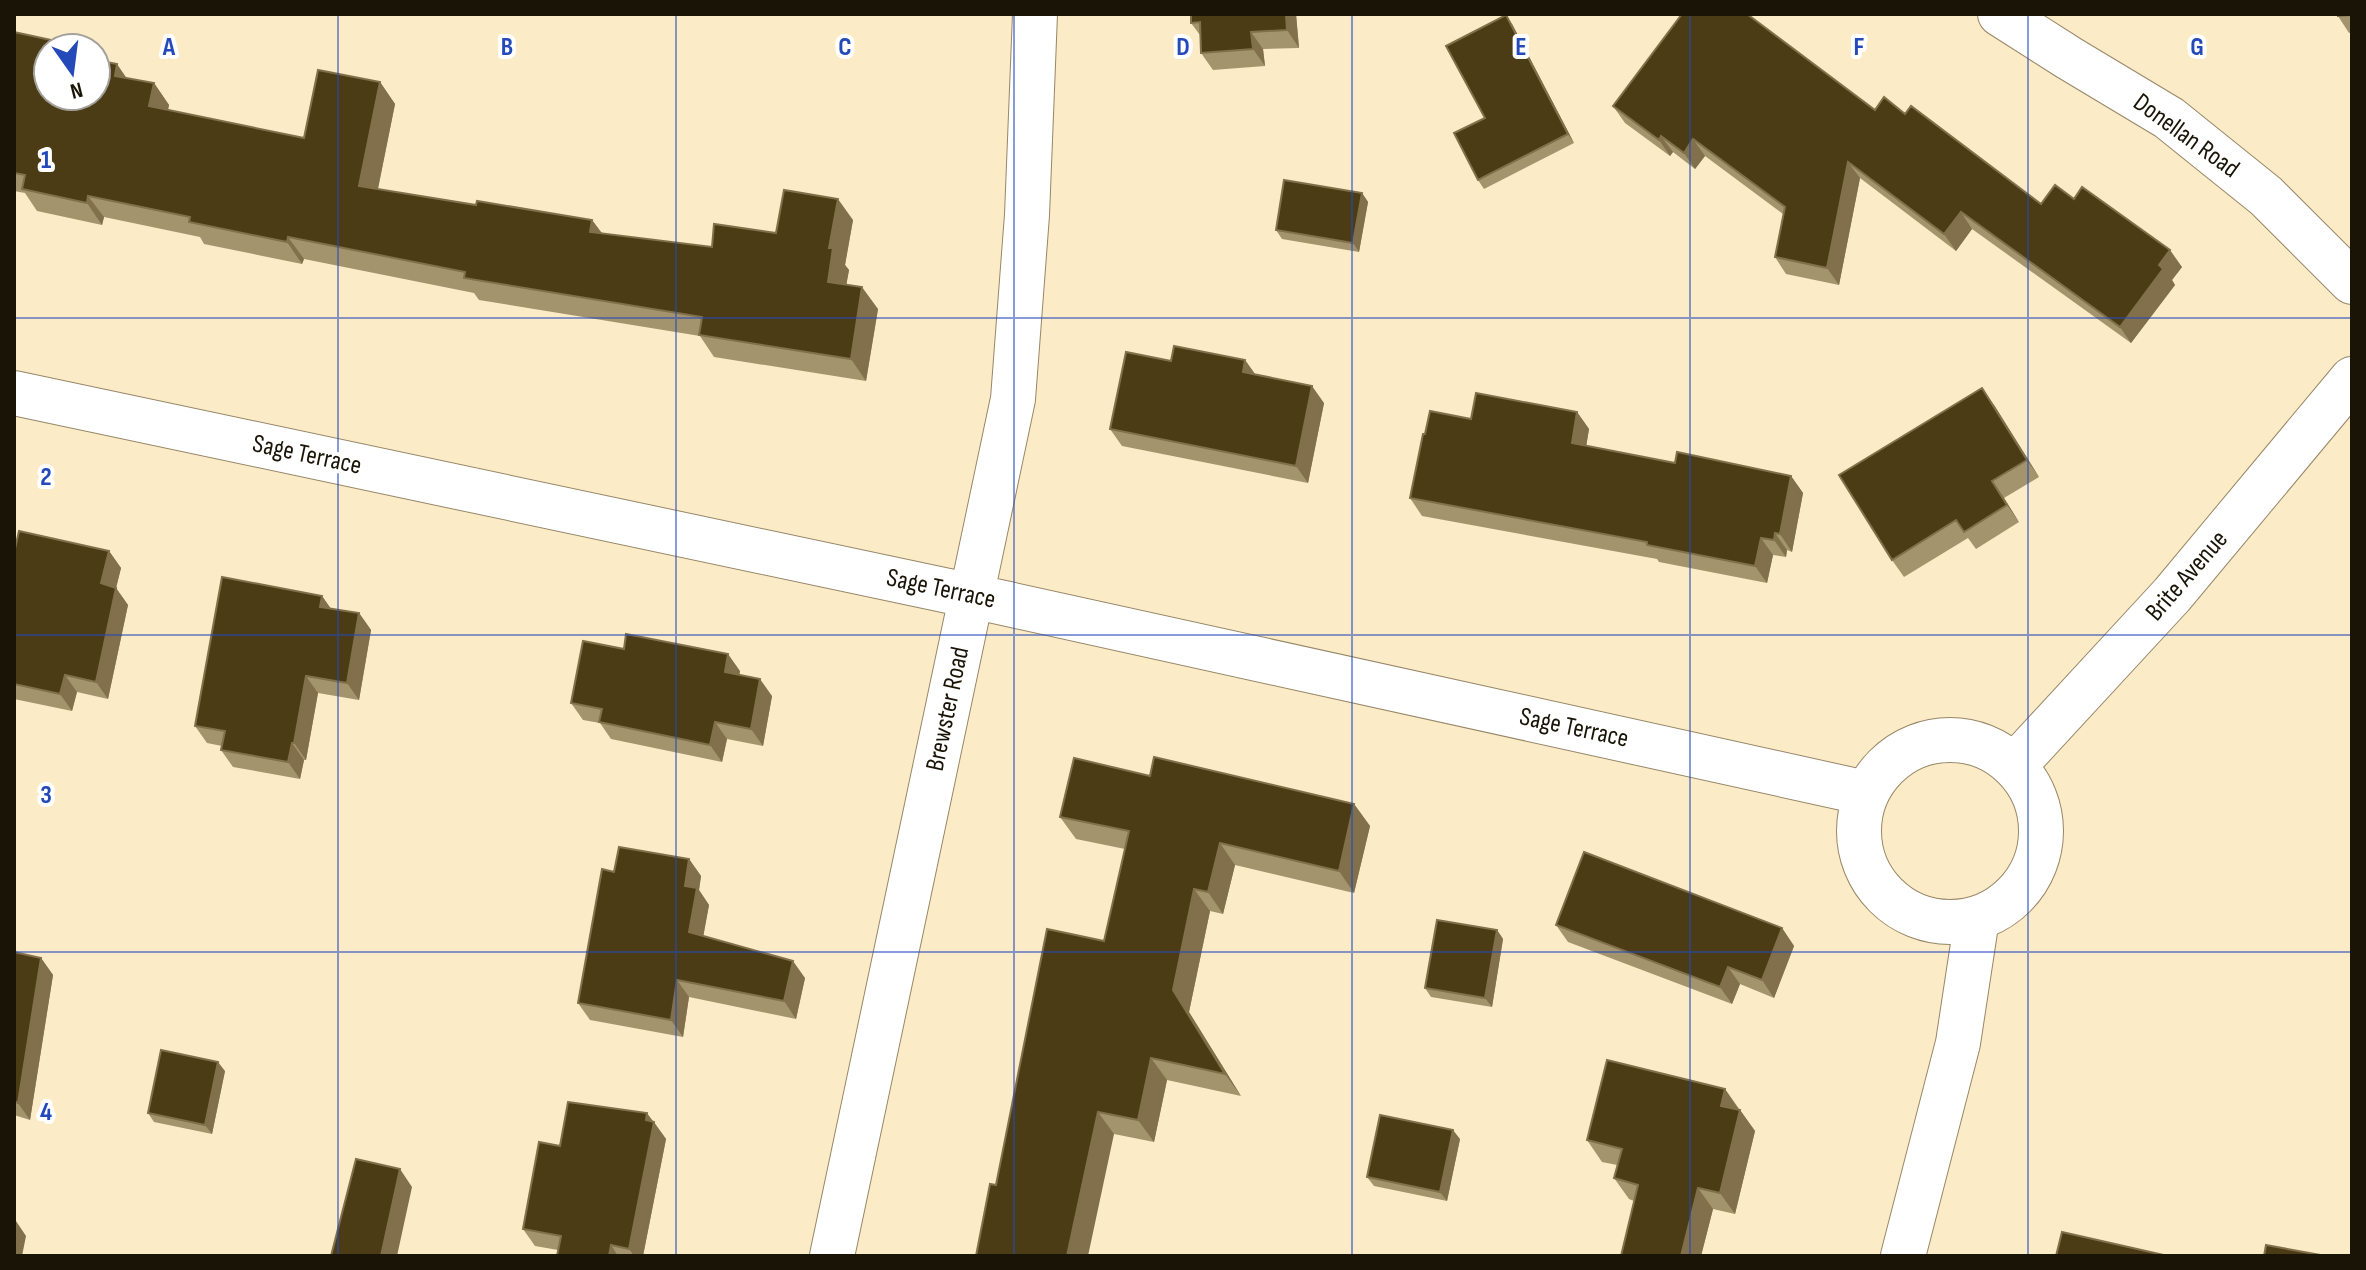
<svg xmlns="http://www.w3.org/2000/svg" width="2366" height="1270" font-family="'Sofia Sans Condensed',sans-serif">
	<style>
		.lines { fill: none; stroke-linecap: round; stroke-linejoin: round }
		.minor-casing { stroke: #978767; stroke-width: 46 }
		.minor { stroke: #fff; stroke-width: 44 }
		.wall { fill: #a4946e }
		.shaded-wall { fill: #81704b }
		.building { fill: #4c3c16; stroke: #81704b; stroke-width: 2 }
		.grid { fill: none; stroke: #2449b8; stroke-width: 2; stroke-opacity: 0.55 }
		.labels { text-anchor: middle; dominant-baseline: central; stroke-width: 8; stroke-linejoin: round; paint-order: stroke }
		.street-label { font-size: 26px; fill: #1a1407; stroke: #fff }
		.grid-label { font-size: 26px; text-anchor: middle; font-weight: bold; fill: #2449b8; stroke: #fff; stroke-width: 8; stroke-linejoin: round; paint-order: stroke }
	</style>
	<rect width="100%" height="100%" fill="#fcebc7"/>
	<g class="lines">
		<g class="minor-casing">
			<path id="minor" d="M2000,14L2069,58L2169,118L2266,196L2352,282
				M14,393L972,596L1866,793
				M1859 831a91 91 0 1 1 182 0a91 91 0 1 1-182 0Z
				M2015,765L2172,595L2352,379
				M832,1256L1013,399L1027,215L1035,14
				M1903,1256L1958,1043L1977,918"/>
		</g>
		<use href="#minor" class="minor"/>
	</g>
	<path class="wall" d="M1296,14L1299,48L1263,49L1265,66L1213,70L1201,53L1200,35L1191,23Z
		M2352,14V32L2349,33L2338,16Z
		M1512,24L1574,143L1484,189L1478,180Z
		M14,32L96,53L102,61L127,78L154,83L169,105L168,110L304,138L380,82L395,104L378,189L476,205L592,220L602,233L712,247L776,233L853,220L845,265L849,270L846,285L878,309L866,381L714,357L700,336L479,300L474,293L304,259L302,264L204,244L200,237L104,217L102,225L37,211L25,193L14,191Z
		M1613,106L1875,110L1905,114L2041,204L2074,199L2182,267L2172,280L2175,285L2131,343L1972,229L1956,251L1860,178L1839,285L1786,274L1775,257L1783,214L1705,156L1695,169L1673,152L1670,156L1625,123Z
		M1362,193L1368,202L1359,252L1282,239L1276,230Z
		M1245,360L1255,374L1324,403L1308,483L1122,446L1110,429L1171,361Z
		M1994,405L2039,477L2004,498L2019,522L1976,549L1968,538L1904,577L1892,560Z
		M1577,412L1589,429L1586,446L1675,463L1791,476L1803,493L1792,552L1787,550L1786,557L1773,555L1767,583L1659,562L1657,559L1422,516L1410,498L1425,434L1471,419Z
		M109,551L121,568L116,588L128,605L108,699L77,692L72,711L14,699V553Z
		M322,596L330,608L359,613L371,630L359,700L318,693L306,760H304L300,779L233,767L221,750L222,746L207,743L195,726Z
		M740,671L739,675L772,696L763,746L727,739L722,762L611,739L600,723L583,720L571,703Z
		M1150,776L1354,804L1370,826L1354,893L1235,865L1223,914L1210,911L1189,1012L1241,1096L1167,1080L1154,1142L1114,1134L996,1185L1104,941L1125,849L1076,839L1060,817Z
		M689,859L701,876L699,890L709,905L703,936L805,978L796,1019L689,997L683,1037L590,1020L578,1003L614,872Z
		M1556,925L1782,928L1794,946L1774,998L1740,984L1732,1004L1568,942Z
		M1497,930L1503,939L1492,1007L1431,997L1425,988Z
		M14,952L41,958L53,975L30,1120L14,1115Z
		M225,1071L212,1134L154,1122L148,1113Z
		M1725,1089L1755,1131L1735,1214L1713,1209L1701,1256H1621L1634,1201L1629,1199L1614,1178L1617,1165L1602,1162L1587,1140Z
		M654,1122L666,1139L643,1256H557L558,1250L535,1246L523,1229L560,1146Z
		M1460,1139L1447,1201L1374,1186L1367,1177Z"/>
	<path class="shaded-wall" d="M1286,14H1296L1299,48L1287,30Z
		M1506,15L1512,24L1574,143L1568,134Z
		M1251,32L1263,49L1265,66L1253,49Z
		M117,64L132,86L115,76Z
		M380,82L395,104L374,208L359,186Z
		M154,83L169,105L164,127L149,106Z
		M1661,136L1673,152L1670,156L1659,140Z
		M1693,139L1705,156L1695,169L1684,153Z
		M1848,162L1860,178L1839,285L1827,268Z
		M1362,193L1368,202L1359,252L1353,243Z
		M88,196L104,217L102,225L87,203Z
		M838,199L853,220L845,265L849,270L843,304L828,282L829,248Z
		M1961,212L1972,229L1956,251L1944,234Z
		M592,220L608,242L590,232Z
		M288,237L304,259L302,264L287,242Z
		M2170,250L2182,267L2172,280L2175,285L2131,343L2120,327Z
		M862,287L878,309L866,381L851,359Z
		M1245,360L1257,377L1243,372Z
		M1312,386L1324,403L1308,483L1296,466Z
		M1982,388L1994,405L2039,477L2027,460Z
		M1577,412L1589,429L1584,460L1572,443Z
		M1791,476L1803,493L1792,552L1780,534Z
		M1992,481L2004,498L2019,522L2007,505Z
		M1775,533L1787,550L1786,557L1774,540Z
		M1761,538L1773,555L1767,583L1755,566Z
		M109,551L121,568L113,600L101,583Z
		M116,588L128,605L108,699L96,682Z
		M322,596L334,613L320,607Z
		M359,613L371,630L359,700L347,683Z
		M728,654L740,671L737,689L725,672Z
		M65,675L77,692L72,711L60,694Z
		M306,676L318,693L306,760L294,743Z
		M760,679L772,696L763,746L751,729Z
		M715,722L727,739L722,762L710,745Z
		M292,743L304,760L300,779L288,762Z
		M1354,804L1370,826L1354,893L1339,871Z
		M1220,843L1235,865L1223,914L1208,892Z
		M689,859L701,876L699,890L709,905L701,949L689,932L685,886Z
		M1194,889L1210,911L1189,1012L1241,1096L1225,1074L1173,990Z
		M1782,928L1794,946L1774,998L1762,980Z
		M1497,930L1503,939L1492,1007L1485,998Z
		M41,958L53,975L30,1120L18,1103Z
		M793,961L805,978L796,1019L784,1001Z
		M1728,967L1740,984L1732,1004L1720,987Z
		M677,980L689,997L683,1037L671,1020Z
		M1151,1058L1167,1080L1154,1142L1138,1120Z
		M218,1062L225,1071L212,1134L205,1125Z
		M1725,1089L1739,1110L1721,1106Z
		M1740,1110L1755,1131L1735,1214L1720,1193Z
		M1098,1112L1114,1134L1088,1256H1067Z
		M647,1113L666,1139L643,1256H634L629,1249Z
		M1453,1130L1460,1139L1447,1201L1440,1192Z
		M400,1169L412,1187L397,1256H381Z
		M1698,1188L1713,1209L1701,1256H1681Z
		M14,1218L26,1236L22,1256H14Z
		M611,1245L618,1256H609Z"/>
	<path class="building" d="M1191,14H1286L1287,30L1251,32L1253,49L1201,53L1200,22L1191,23Z
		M1682,14H1747L1875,110L1884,97L1905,114L1911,106L2041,204L2055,185L2074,199L2082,187L2170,250L2159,265L2163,269L2120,327L1961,212L1944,234L1848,162L1827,268L1775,257L1785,207L1693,139L1684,153L1661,136L1659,140L1613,106Z
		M2338,14H2352V15L2338,16Z
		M1506,15L1568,134L1478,180L1454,133L1485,118L1446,46Z
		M14,32L88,48H48V96H96V60L117,64L115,76L154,83L149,106L304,138L318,70L380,82L359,186L476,205L477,201L592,220L590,232L712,247L714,224L776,233L784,190L838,199L829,248H833L828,282L862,287L851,359L699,335L702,317L464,278L465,272L288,237L287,242L189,222L190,217L88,196L87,203L22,189L25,175L14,173Z
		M1284,180L1362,193L1353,243L1276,230Z
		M1174,346L1245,360L1243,372L1312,386L1296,466L1110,429L1126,352L1171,361Z
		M1982,388L2027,460L1992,481L2007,505L1964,532L1956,520L1892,560L1839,475Z
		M1476,393L1577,412L1572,443L1675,463L1677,452L1791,476L1780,534L1775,533L1774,540L1761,538L1755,566L1647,545V542L1410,498L1423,434H1425L1430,411L1471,419Z
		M19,531L109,551L101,583L116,588L96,682L65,675L60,694L14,684V553Z
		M222,577L322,596L320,607L359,613L347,683L306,676L294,743H292L288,762L221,750L225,731L195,726Z
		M626,634L728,654L725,672L760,679L751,729L715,722L710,745L599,722L602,709L571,703L583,641L624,649Z
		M1154,757L1354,804L1339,871L1220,843L1208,892L1194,889L1173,990L1225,1074L1151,1058L1138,1120L1098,1112L1067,1256H976L990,1184L996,1185L1047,929L1104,941L1129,831L1060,817L1074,758L1150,776Z
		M619,847L689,859L685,886L697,888L689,932L793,961L784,1001L677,980L671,1020L578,1003L602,869L614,872Z
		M1584,852L1782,928L1762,980L1728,967L1720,987L1556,925Z
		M1437,920L1497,930L1485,998L1425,988Z
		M14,952L41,958L18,1103L14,1101Z
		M161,1050L218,1062L205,1125L148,1113Z
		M1607,1060L1725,1089L1721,1106L1740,1110L1720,1193L1698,1188L1681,1256H1621L1638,1185L1614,1178L1622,1149L1587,1140Z
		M568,1102L647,1113L646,1120L654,1122L629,1249L611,1245L609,1256H557L561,1236L523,1229L539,1142L560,1146Z
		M1380,1115L1453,1130L1440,1192L1367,1177Z
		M356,1159L400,1169L381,1256H331Z
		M2062,1232L2168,1256H2056Z
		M2266,1245L2326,1256H2264Z"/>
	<path class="grid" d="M338,14V1256M676,14V1256M1014,14V1256M1352,14V1256M1690,14V1256M2028,14V1256M14,318H2352M14,635H2352M14,952H2352"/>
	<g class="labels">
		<g class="street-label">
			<text transform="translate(2186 136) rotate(36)">Donellan Road</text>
			<text transform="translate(307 455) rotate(12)">Sage Terrace</text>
			<text transform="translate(2187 576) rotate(-49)">Brite Avenue</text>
			<text transform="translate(941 589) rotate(12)">Sage Terrace</text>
			<text transform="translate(948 709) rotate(-78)">Brewster Road</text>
			<text transform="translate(1574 728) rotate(12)">Sage Terrace</text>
		</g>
	</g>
	<g class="grid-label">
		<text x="169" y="55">A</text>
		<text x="507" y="55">B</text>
		<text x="845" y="55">C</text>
		<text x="1183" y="55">D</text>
		<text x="1521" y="55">E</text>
		<text x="1859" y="55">F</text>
		<text x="2197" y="55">G</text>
		<text x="46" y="168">1</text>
		<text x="46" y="485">2</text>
		<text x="46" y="803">3</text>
		<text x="46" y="1120">4</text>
	</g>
	<rect width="2366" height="1270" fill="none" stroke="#1a1407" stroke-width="32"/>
	<g transform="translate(72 72) rotate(166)"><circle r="38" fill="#ffffff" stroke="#a3a19c" stroke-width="2"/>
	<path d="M0-6L14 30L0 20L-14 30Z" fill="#2449b8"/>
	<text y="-12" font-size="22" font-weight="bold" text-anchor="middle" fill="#1a1407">N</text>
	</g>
</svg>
